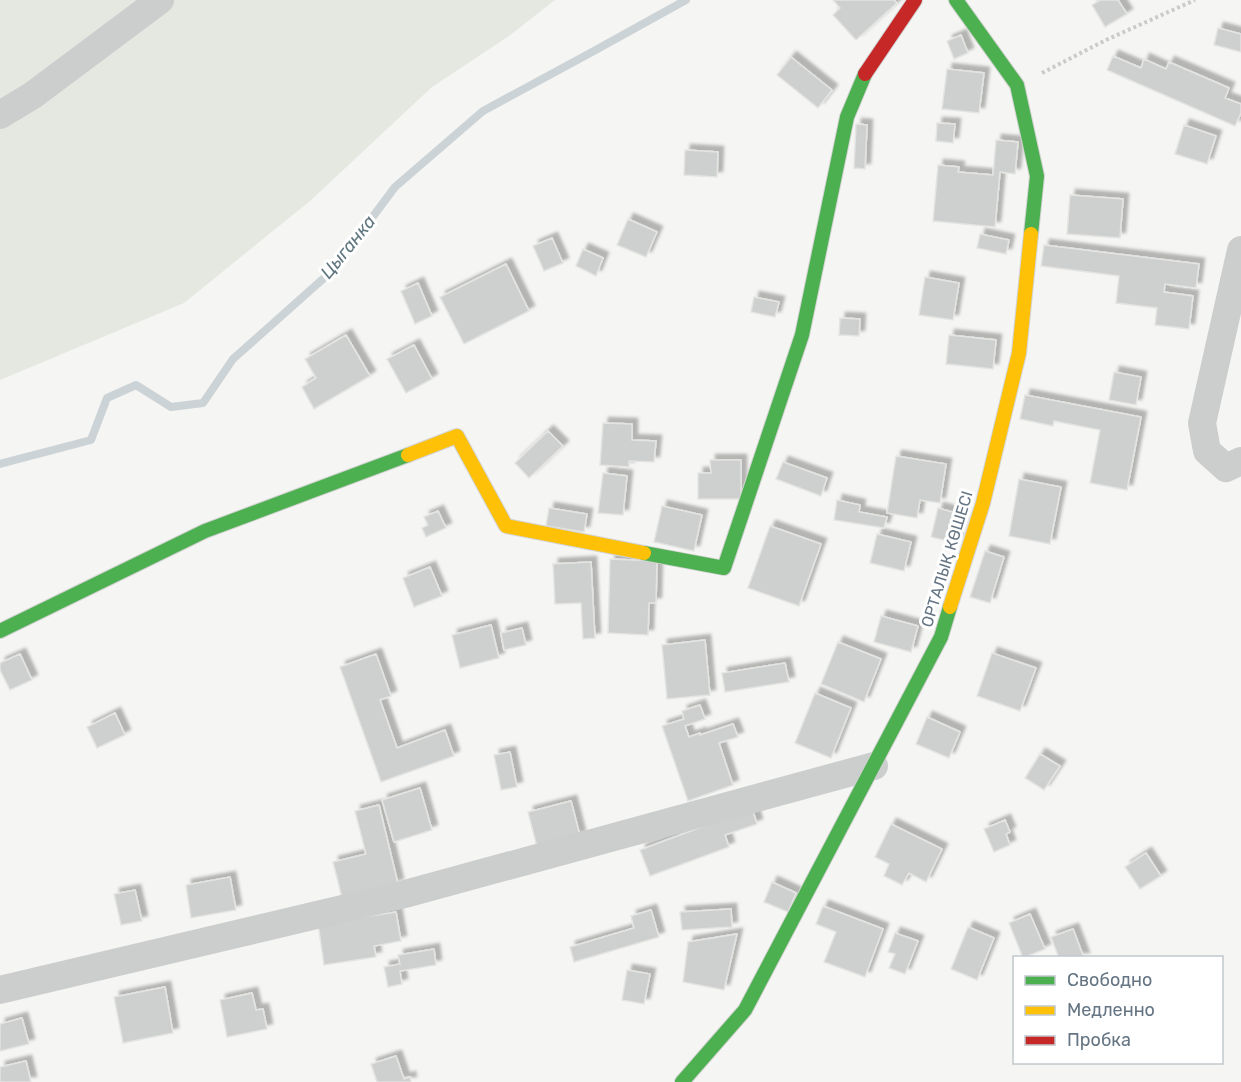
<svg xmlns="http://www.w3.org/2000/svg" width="1241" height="1082" font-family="Rubik,sans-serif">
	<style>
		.green { fill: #e4e8e1 }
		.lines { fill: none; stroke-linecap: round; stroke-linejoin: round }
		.stream { stroke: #ccd3d6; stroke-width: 8 }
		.building { fill: #cecfcf; stroke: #e4e4e3; stroke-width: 1.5; filter: url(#shadow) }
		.fast-casing { stroke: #d2d3d2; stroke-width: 16 }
		.slow-casing { stroke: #d2d3d2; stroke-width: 16 }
		.jam-casing { stroke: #d2d3d2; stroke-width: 16 }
		.path { stroke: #cacbcb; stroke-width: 4; stroke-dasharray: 3 3; stroke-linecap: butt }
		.street { stroke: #cccece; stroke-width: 28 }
		.fast { stroke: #4caf50; stroke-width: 14 }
		.slow { stroke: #ffc107; stroke-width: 14 }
		.jam { stroke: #c62828; stroke-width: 14 }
		.labels { text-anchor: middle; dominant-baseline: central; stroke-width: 6; stroke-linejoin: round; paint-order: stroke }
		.street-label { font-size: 16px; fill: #657583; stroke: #fff }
		.water-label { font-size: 18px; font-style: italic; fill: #607780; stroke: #fff }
	</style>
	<defs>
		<filter id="shadow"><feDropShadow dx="5.5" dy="-5.5" stdDeviation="1.5" flood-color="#0004"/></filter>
	</defs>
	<rect width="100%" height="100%" fill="#f5f5f3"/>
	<path class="green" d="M0,0H555L509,36L432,87L310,201L184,303L0,380Z"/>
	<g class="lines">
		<path class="stream" d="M0,464L91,440L107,398L136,385L171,407L203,403L233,359L333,270L395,187L483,111L592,52L686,0"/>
	</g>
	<path class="building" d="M833,0H894L897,3L856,40L833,15L840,8Z
		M1100,0H1118L1127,14L1105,27L1092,5Z
		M1218,28L1241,34V52L1214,45Z
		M961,35L968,53L954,59L947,41Z
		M1113,56L1141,68L1144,59L1166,69L1169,62L1229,88L1225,98L1241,104V113L1235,126L1107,70Z
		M791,57L832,90L818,108L777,75Z
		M947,69L984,73L979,113L942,109Z
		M937,123L955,124L953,143L936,141Z
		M856,124L867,125L865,169L854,168Z
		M1184,125L1216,136L1207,164L1175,154Z
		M996,140L1018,142L1015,174L1000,172L995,227L933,221L938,165L959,167L958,172L993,175Z
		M685,150L718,152L717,177L684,175Z
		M1070,195L1123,199L1120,238L1067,234Z
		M628,219L657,232L646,257L617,245Z
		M980,234L1009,240L1006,254L977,248Z
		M552,238L563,263L544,271L533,246Z
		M1044,245L1199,264L1196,288L1165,284L1164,292L1193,296L1189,329L1155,325L1157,308L1116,303L1119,276L1041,266Z
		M583,249L603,258L596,276L576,266Z
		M506,264L529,311L464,344L440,297Z
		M925,277L959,283L953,320L919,315Z
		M418,283L432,316L415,324L401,291Z
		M754,297L779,302L775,317L751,312Z
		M840,318L860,319L859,336L839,335Z
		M346,335L370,376L314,409L302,387L316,378L305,359Z
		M949,335L996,340L993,369L946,364Z
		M414,345L432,379L406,393L387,359Z
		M1114,372L1141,377L1136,405L1109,400Z
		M1025,395L1141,417L1127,490L1090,483L1100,430L1054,421L1053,426L1020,419Z
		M603,423L632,424V440L656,441L654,462L629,461V467L600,465Z
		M548,431L563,446L529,478L515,463Z
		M896,456L946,464L940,503L920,500L917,518L887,513Z
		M710,460H741V499H698V473H711Z
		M783,462L827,478L821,496L776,479Z
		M603,473L627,476L623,515L598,513Z
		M1019,479L1061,487L1050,544L1009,536Z
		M837,500L860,505L859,512L887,517L884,528L834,520Z
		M662,506L702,515L694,551L654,542Z
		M549,508L587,514L584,532L546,526Z
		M938,508L963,515L956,543L931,537Z
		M438,511L446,528L426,537L422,528L428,525L424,517Z
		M770,526L821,544L799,606L748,588Z
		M877,534L911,542L904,571L870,563Z
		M985,551L1004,557L990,603L970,597Z
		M610,559L657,561L656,603H649L648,635L608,633Z
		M591,562L595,638L583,639L581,603L555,604L553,564Z
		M430,567L442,596L414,607L403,578Z
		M881,616L918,626L911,652L874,642Z
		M491,625L499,658L460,668L452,635Z
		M522,628L526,645L504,650L501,633Z
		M705,640L710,695L667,699L662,645Z
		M838,642L881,659L864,702L821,684Z
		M992,653L1036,668L1020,711L977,696Z
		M20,654L32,680L10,690L0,670V663Z
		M376,654L391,696L380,700L397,748L445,730L454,756L381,782L340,667Z
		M785,663L789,682L725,692L722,673Z
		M815,693L851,708L831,758L795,743Z
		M700,705L705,719L685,726L689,737L700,733V735L733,724L738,737L719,743L733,785L688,801L662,726L684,719L682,711Z
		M115,713L125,735L97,748L87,727Z
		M927,717L960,732L949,758L916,744Z
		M510,752L517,787L501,790L494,755Z
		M1040,754L1060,766L1044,790L1025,778Z
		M420,788L432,830L394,842L382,800Z
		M571,801L580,836L537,847L528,812Z
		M379,805L398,884L342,898L333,862L366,854L355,811Z
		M752,808L757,824L725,835L729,847L650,876L640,850Z
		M1005,820L1010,832L1006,834L1010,845L994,852L984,829Z
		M891,824L942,849L926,882L909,873L902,885L884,876L889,864L875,857Z
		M1146,853L1161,876L1140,889L1125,867Z
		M230,877L236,910L191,918L186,885Z
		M772,882L796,893L788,912L764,902Z
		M135,890L142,921L121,925L114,894Z
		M823,906L883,929L865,977L824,962L836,932L816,924Z
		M731,909L732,927L682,930L680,912Z
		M651,910L659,937L574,962L570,947L634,928L631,916Z
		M396,912L401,941L374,946L376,957L324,965L318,924Z
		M1030,914L1045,949L1023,958L1009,923Z
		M968,927L994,938L977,980L951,969Z
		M1073,929L1084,958H1059L1051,937Z
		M895,933L918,941L905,974L889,968L895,954L888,952Z
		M737,934L724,990L683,982L688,942Z
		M434,949L436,965L400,971L402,984L388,987L384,967L400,964L398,955Z
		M627,970L650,974L644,1004L622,1000Z
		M165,987L173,1033L123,1043L114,997Z
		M252,993L256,1010L263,1009L267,1029L227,1037L220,1000Z
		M22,1018L29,1044L0,1051V1024Z
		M396,1056L404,1079L410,1077L411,1082H377L371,1064Z
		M26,1061L31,1082H0V1067Z"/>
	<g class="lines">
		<g class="fast-casing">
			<path id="fast" d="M956,0L1017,85L1037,176L1031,234
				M644,553L724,568L802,335L847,117L865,74
				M0,631L205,531L408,455
				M682,1082L745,1010L941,637L950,607"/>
		</g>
		<g class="slow-casing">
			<path id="slow" d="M408,455L457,436L506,526L644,553
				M950,607L983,503L1019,353L1031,234"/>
		</g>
		<g class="jam-casing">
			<path id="jam" d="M865,74L915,0"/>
		</g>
		<path class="path" d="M1042,73L1106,40L1195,0"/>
		<path class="street" d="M0,115L33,95L160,0
			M1241,250L1202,423L1207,451L1226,468L1241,461
			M0,990L405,894L874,766"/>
		<use href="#fast" class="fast"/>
		<use href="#slow" class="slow"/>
		<use href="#jam" class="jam"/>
	</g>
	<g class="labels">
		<g class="street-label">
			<text transform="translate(947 559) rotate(-73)">ОРТАЛЫҚ КӨШЕСІ</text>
		</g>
		<g class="water-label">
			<text transform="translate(348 247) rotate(-51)">Цыганка</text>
		</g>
	</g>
	<rect x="1013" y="956" width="210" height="108" fill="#ffffff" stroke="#c1c8cd" stroke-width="1.5"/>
	<rect x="1025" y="976" width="30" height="9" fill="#4caf50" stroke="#c1c8cd" stroke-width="1.5"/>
	<text x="1067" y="986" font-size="18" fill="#657583">Свободно</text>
	<rect x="1025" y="1006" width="30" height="9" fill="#ffc107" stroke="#c1c8cd" stroke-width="1.5"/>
	<text x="1067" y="1016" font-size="18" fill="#657583">Медленно</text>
	<rect x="1025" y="1036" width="30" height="9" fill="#c62828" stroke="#c1c8cd" stroke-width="1.5"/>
	<text x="1067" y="1046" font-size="18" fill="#657583">Пробка</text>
</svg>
